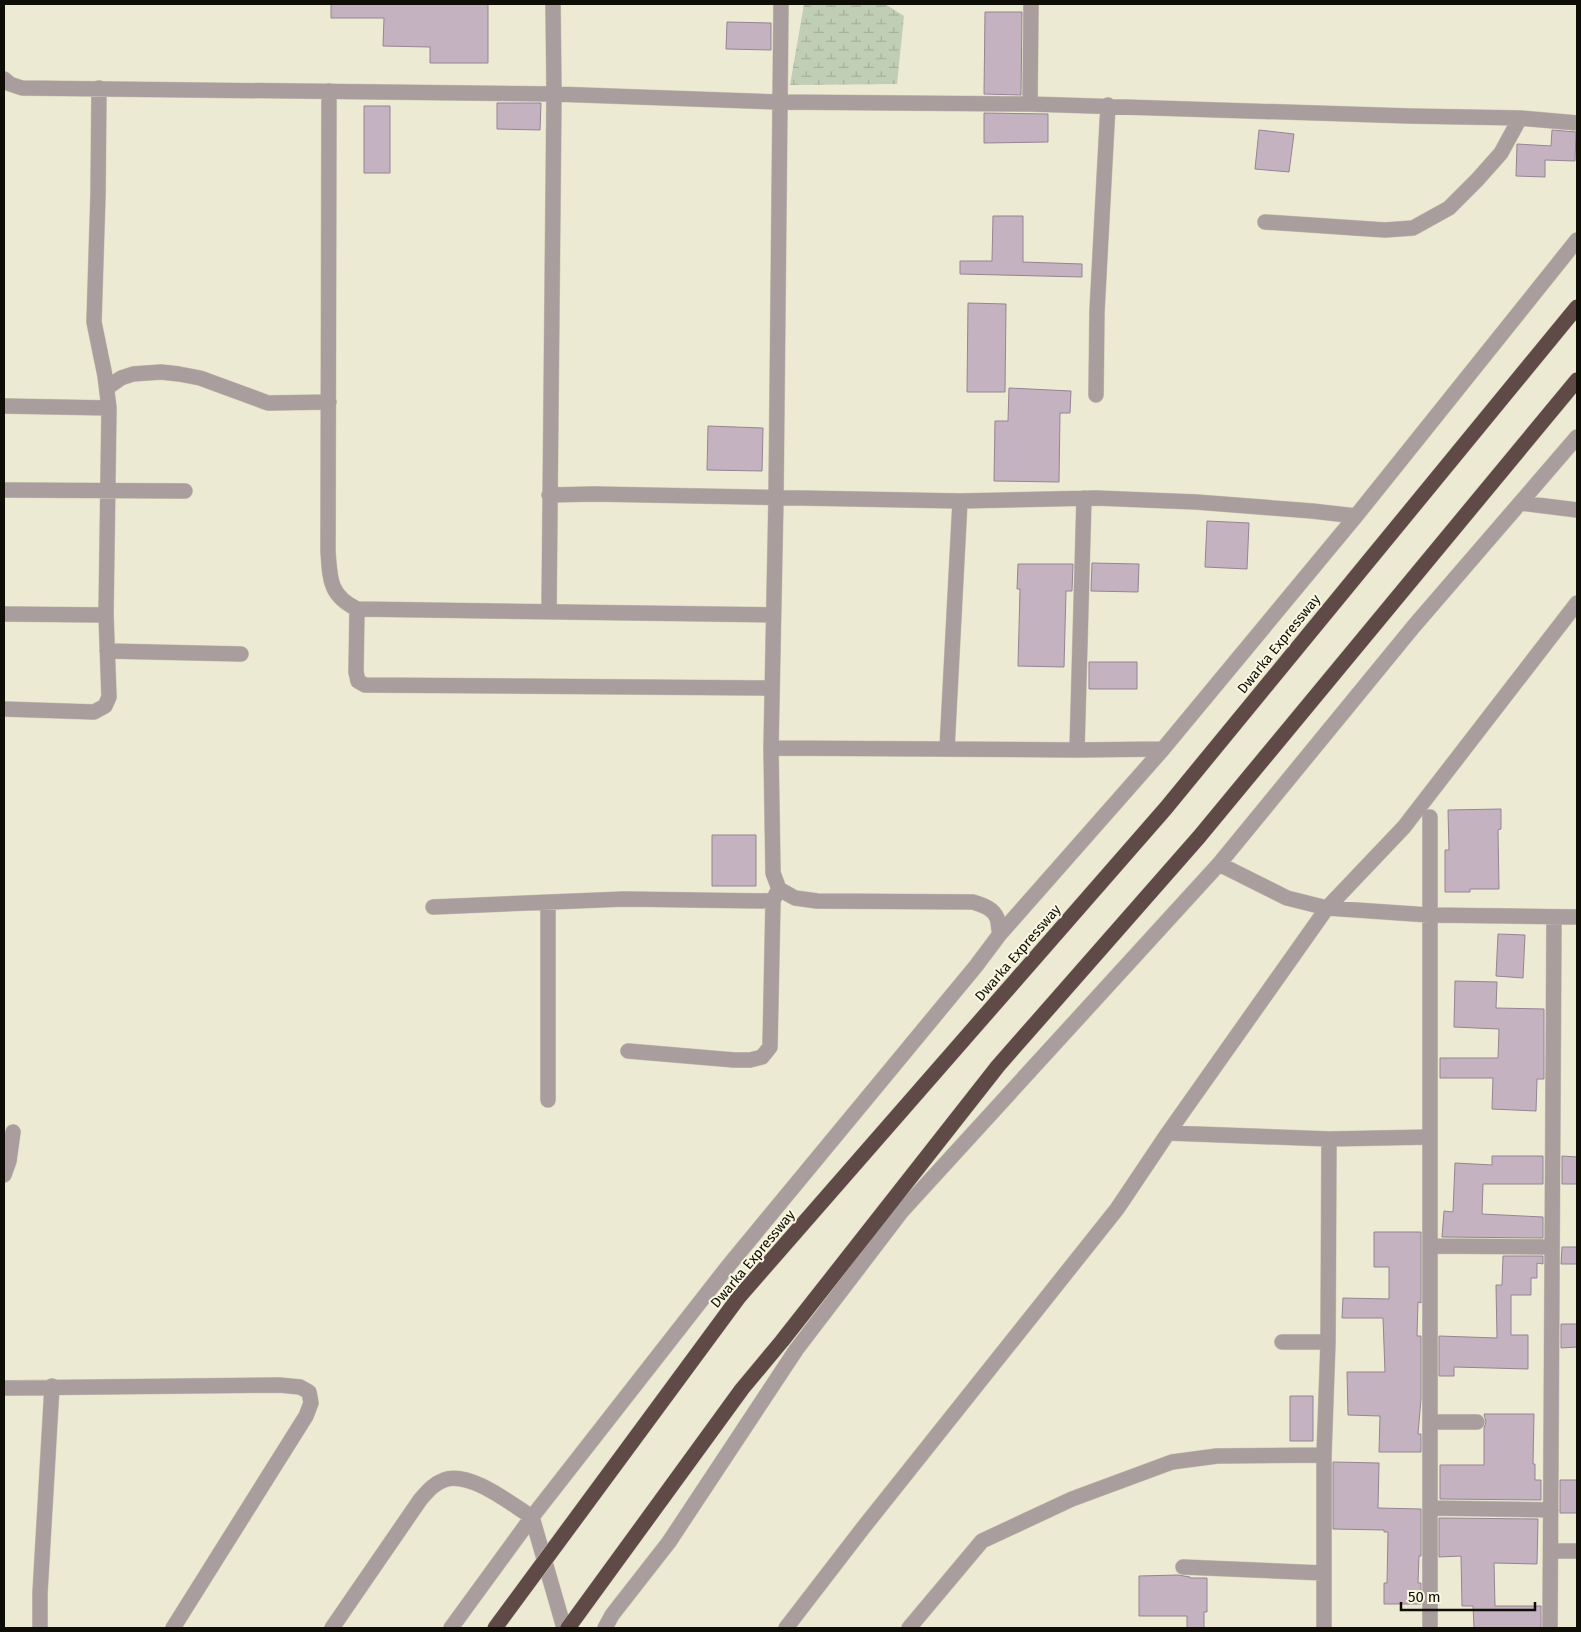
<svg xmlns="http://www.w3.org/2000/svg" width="1581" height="1632" font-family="'Fira Sans',sans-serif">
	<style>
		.wetland { fill: url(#wetland-marsh) }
		.building { fill: #c4b2c1; stroke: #958493 }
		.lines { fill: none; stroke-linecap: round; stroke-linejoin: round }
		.minor-casing { stroke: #c9c7b2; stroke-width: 16 }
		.highway-casing { stroke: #c9c7b2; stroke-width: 16 }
		.minor { stroke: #a99d9d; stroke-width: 15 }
		.highway { stroke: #5f4a48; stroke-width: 15 }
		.highway-bridge-casing { stroke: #c9c7b2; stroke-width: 16; stroke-linecap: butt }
		.highway-bridge { stroke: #5f4a48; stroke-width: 15 }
		.labels { text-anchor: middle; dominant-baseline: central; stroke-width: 4; stroke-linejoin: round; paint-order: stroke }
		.street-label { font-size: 14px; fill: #0e0d06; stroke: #faf7e1 }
	</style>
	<defs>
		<pattern id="wetland-marsh" width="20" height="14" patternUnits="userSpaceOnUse" patternTransform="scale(1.25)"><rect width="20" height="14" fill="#c1ceb6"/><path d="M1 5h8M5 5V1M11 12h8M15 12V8" fill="none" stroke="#a5b09b"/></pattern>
	</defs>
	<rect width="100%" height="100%" fill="#edead3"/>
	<path class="wetland" d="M804,4H885L904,16L897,84L790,85Z"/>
	<path class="building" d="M331,4H488V63H430V47L383,46L384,18H331Z
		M985,12H1022L1021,95L984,94Z
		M727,22L771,23V50L726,49Z
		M497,103H541L540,130L497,129Z
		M364,106H390V173H364Z
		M984,113L1048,114V142L984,143Z
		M1259,130L1294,134L1289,172L1255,169Z
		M1552,130L1576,132L1575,161L1545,160V177L1516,176L1517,144L1551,146Z
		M993,216H1023V262L1082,264V277L960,274V261H992Z
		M968,303L1006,304L1005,392H967Z
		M1009,388L1071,391L1070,413H1060L1059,482L994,481L995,421H1008Z
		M708,426L763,428L762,471L707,470Z
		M1207,521L1249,523L1247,569L1205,567Z
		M1092,563L1139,564L1138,592L1091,591Z
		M1018,564H1073L1072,591H1066L1064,667L1018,666L1020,589H1017Z
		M1089,662H1137V689H1089Z
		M1501,809V829L1498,830L1499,889H1470V892H1445V850H1449L1448,810Z
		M712,835H756V886H712Z
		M1498,934L1525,935L1523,978L1496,976Z
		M1455,981L1497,982L1496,1008L1544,1009V1079H1537L1536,1111L1492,1109L1493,1078H1440V1058H1498L1499,1029L1454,1027Z
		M1492,1156H1543V1184H1483L1482,1214L1543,1217V1238L1442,1237L1444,1211L1453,1212L1455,1163L1492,1165Z
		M1562,1156L1577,1157V1184H1562Z
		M1374,1232H1421V1303L1418,1302L1417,1336H1421V1399L1418,1434H1421V1452H1379L1380,1416L1348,1415L1347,1372H1385L1383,1318H1342L1343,1298L1389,1299V1267H1374Z
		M1562,1247H1577V1264H1561Z
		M1503,1256H1543V1264L1537,1263V1278H1531V1295H1511V1335H1528V1369L1454,1367V1376H1439V1336L1497,1338L1496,1285H1502Z
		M1561,1324H1577V1347L1561,1348Z
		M1290,1396H1313V1441H1290Z
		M1484,1414H1534L1533,1464H1535V1480H1541V1500L1440,1499V1465H1484V1428L1486,1422Z
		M1333,1462L1379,1463L1378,1508L1421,1509V1556H1419L1418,1583H1421V1604H1384V1583H1387L1388,1532H1384V1530L1333,1529Z
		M1560,1480H1577V1513H1560Z
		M1439,1518L1538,1519L1537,1564L1494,1563L1495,1606H1541V1628H1474L1473,1606H1462L1461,1556L1439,1557Z
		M1178,1575L1190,1577V1578H1207V1612H1204V1628H1187V1616H1139V1576Z"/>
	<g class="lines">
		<g class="minor-casing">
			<path id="minor" d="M781,4L776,498L771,748L773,873L779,889L795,898L817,901L973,902C982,905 993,908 997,918C999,923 998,929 1000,934
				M1031,4L1030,104L1409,116L1520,118L1577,123
				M4,79L10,84L22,88L554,94L779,102L1030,104
				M329,91L328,551C330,579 329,595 357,609L773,615
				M1265,222L1385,230L1413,228L1449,208L1477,180L1501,153L1520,118
				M107,388L121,378L133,374L161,372L179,374L200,378L268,403L329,402
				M1096,395L1097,311L1108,105
				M4,406L109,408
				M4,490L185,491
				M549,495L594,494L960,501L1096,498L1196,502L1312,511L1356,516
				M1521,503L1577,510
				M357,609L356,672L358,681L365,685L772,688
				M549,611L554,94L553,4
				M4,614L106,615
				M107,651L241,654
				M4,709L94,712L105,706L109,697L106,615L109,408L105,376L94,322L98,194L99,88
				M771,748L1077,750L1163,749
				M947,749L960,501
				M1077,750L1084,498
				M1219,864L1287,898L1327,908L1429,915L1577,917
				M433,907L624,899L773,901
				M628,1051L734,1060H750L762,1057L770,1047L773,901L777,892
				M548,1100V903
				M1168,1133L1329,1139L1430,1137
				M4,1175L9,1161L13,1132
				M1430,1246L1552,1247
				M1282,1342H1328
				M4,1388L279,1385L300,1387L309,1392L311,1403L306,1416L173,1628
				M1430,1422H1477
				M1430,1508L1551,1510
				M1551,1551H1577
				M1183,1567L1324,1573
				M40,1628V1593L52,1386
				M332,1628L420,1500C427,1492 433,1484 444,1480C469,1470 511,1504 532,1517L564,1628
				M451,1628L532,1517L729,1265L976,966L1000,934L1163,749L1356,516L1577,240
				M605,1628L612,1615L669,1542L796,1350L902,1211L1219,864L1414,626L1577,437
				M786,1628L863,1528L1117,1209L1168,1133L1327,908L1404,827L1577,603
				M909,1628L982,1541L1072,1499L1172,1462L1217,1456L1324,1455
				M1324,1628V1455L1328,1342L1329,1139
				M1430,1628V817
				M1550,1628L1554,917"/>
		</g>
		<g class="highway-casing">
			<path id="highway" d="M568,1628L742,1389L782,1341L998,1066L1199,837L1577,380"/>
		</g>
		<use href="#minor" class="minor"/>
		<use href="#highway" class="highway"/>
		<g class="highway-bridge-casing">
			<path id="highway-bridge" d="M495,1628L739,1297L1166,808L1577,307"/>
		</g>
		<use href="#highway-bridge" class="highway-bridge"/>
	</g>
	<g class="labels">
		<g class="street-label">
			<text transform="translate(1279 644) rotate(-51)">Dwarka Expressway</text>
			<text transform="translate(1018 953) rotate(-49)">Dwarka Expressway</text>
			<text transform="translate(753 1259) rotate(-50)">Dwarka Expressway</text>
		</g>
	</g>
	<rect width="1581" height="1632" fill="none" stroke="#0e0d06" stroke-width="10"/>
	<path d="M1401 1602v8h134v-8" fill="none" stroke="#0e0d06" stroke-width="2.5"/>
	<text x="1408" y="1602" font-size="15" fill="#0e0d06" stroke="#faf7e1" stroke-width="4" paint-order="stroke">50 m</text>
</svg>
